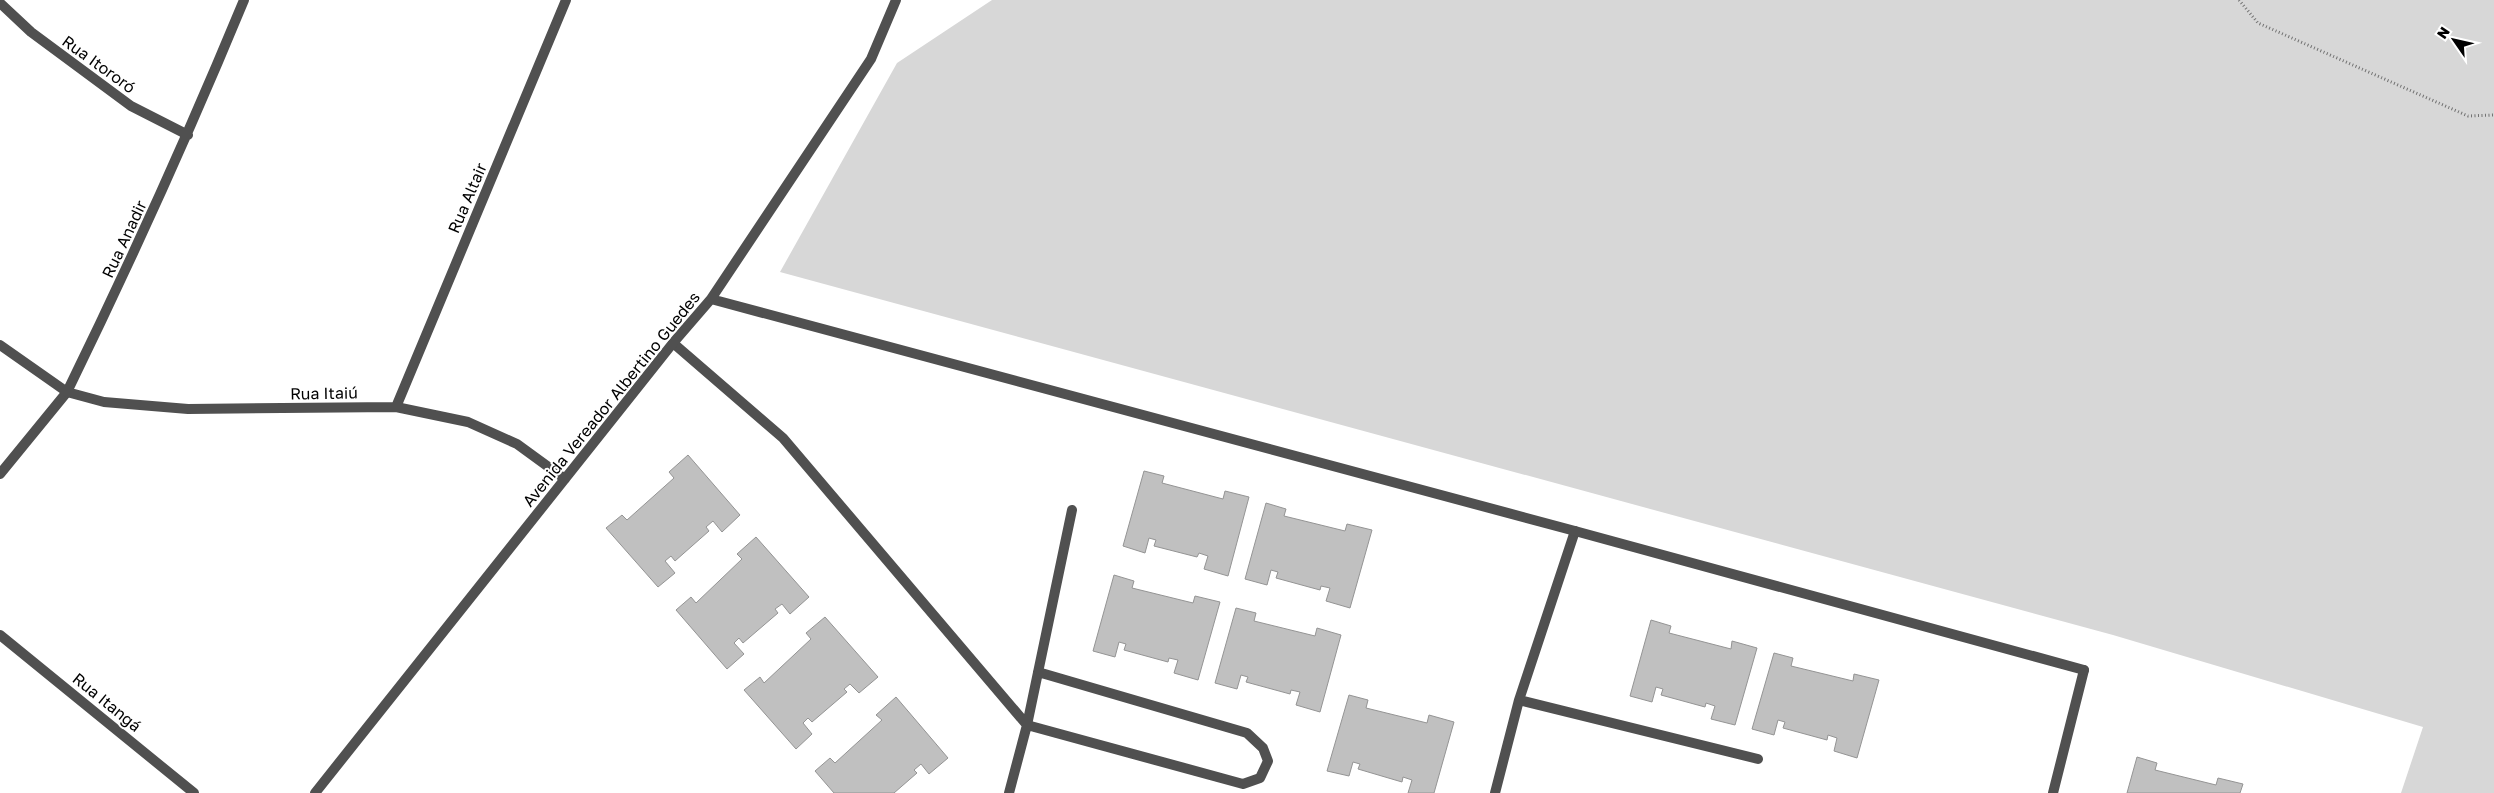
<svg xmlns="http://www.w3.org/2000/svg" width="2494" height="793" font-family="'Golos Text',sans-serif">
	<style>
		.green { fill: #d7d7d7 }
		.building { fill: #c0c0c0; stroke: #949494 }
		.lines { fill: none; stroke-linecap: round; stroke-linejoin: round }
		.path { stroke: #727272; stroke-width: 3; stroke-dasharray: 1 2.5; stroke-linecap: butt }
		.service { stroke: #505050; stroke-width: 10 }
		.pedestrian { stroke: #505050; stroke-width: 10 }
		.minor { stroke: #505050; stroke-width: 10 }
		.labels { text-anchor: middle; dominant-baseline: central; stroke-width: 4; stroke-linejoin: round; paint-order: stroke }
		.street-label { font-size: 16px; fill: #000; stroke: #fff }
	</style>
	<rect width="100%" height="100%" fill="#fff"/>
	<path class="green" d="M992,0H2494V793H2401L2423,727L2113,635L780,272L897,63Z"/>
	<path class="building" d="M688,455L740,515L722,532L713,521L706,527L709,531L675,561L671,556L665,561L675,573L658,587L606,528L622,515L627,520L674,478L669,472Z
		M1144,471L1164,476L1162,483L1223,499L1225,491L1249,497L1228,576L1204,569L1208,556L1199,553L1197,557L1154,546L1156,540L1149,538L1145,553L1123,546Z
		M1266,503L1286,509L1284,516L1345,531L1347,524L1372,530L1350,608L1326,601L1330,588L1321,586L1320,590L1276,578L1278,572L1271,570L1267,585L1245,579Z
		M756,537L809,597L790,614L782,604L775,609L778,613L743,643L739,638L734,643L744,654L727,669L676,610L691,597L696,603L742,559L737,554Z
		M1114,575L1134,581L1132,588L1193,603L1195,596L1220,602L1198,680L1174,673L1178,660L1169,658L1168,662L1124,650L1126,644L1119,642L1115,657L1093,651Z
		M1236,608L1256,613L1254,621L1315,636L1317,628L1341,635L1320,712L1296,705L1300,692L1291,690L1290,694L1246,682L1248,677L1241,675L1237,689L1215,683Z
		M825,617L878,677L859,693L850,684L844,689L847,692L812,722L808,718L803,723L812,734L796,749L744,690L760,677L764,683L811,639L806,633Z
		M1651,620L1671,626L1669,633L1731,649L1732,641L1757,648L1735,725L1711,719L1715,706L1706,703L1705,707L1661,695L1663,689L1656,687L1652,702L1630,696Z
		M1774,653L1793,658L1791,666L1853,681L1854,674L1879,680L1857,758L1834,751L1837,738L1828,735L1827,740L1783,728L1785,722L1778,720L1774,735L1752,729Z
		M1349,695L1368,700L1366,708L1427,723L1429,715L1454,722L1434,793H1408L1412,780L1403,777L1402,782L1358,769L1360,764L1353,762L1349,776L1327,771Z
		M896,697L948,758L929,774L921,764L914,770L917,773L894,793H834L815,771L830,758L835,763L882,720L876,715Z
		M2137,757L2157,763L2155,770L2216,785L2218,778L2243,784L2240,793H2127Z"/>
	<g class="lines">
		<path class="path" d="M2239,0L2258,23L2468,116L2494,115"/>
		<path class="service" d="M673,343L783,438L1027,725L1243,784L1260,778L1268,761L1263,748L1247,733L1038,672
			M1519,700L1758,759
			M1009,793L1027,725L1072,510
			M1495,793L1519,700L1575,531
			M2053,793L2084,670"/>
		<path class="pedestrian" d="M0,474L67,392"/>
		<path class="minor" d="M0,3L31,32L131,106L188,135
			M711,299L1575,531L2084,670
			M0,345L67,392L104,402L188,409L396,407L468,422L517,444L565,479
			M67,392C130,263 189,133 244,0
			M396,407L566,0
			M0,635L194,793
			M315,793L673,343L711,299L871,59L896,0"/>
	</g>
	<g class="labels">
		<g class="street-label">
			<text transform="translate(99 64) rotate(36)">Rua Itororó</text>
			<text transform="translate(467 198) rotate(-67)">Rua Altair</text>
			<text transform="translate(124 239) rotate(-65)">Rua Anadir</text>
			<text transform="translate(324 393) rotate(-1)">Rua Itaiú</text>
			<text transform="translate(611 399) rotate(-51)">Avenida Vereador Albertino Guedes</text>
			<text transform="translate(107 702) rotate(39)">Rua Itangá</text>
		</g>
	</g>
	<g transform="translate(2454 40) rotate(304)" stroke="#ffffff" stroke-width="4" paint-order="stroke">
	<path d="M0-4L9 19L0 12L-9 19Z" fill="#000000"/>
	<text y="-8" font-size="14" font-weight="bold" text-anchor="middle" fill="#000000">N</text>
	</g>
</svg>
